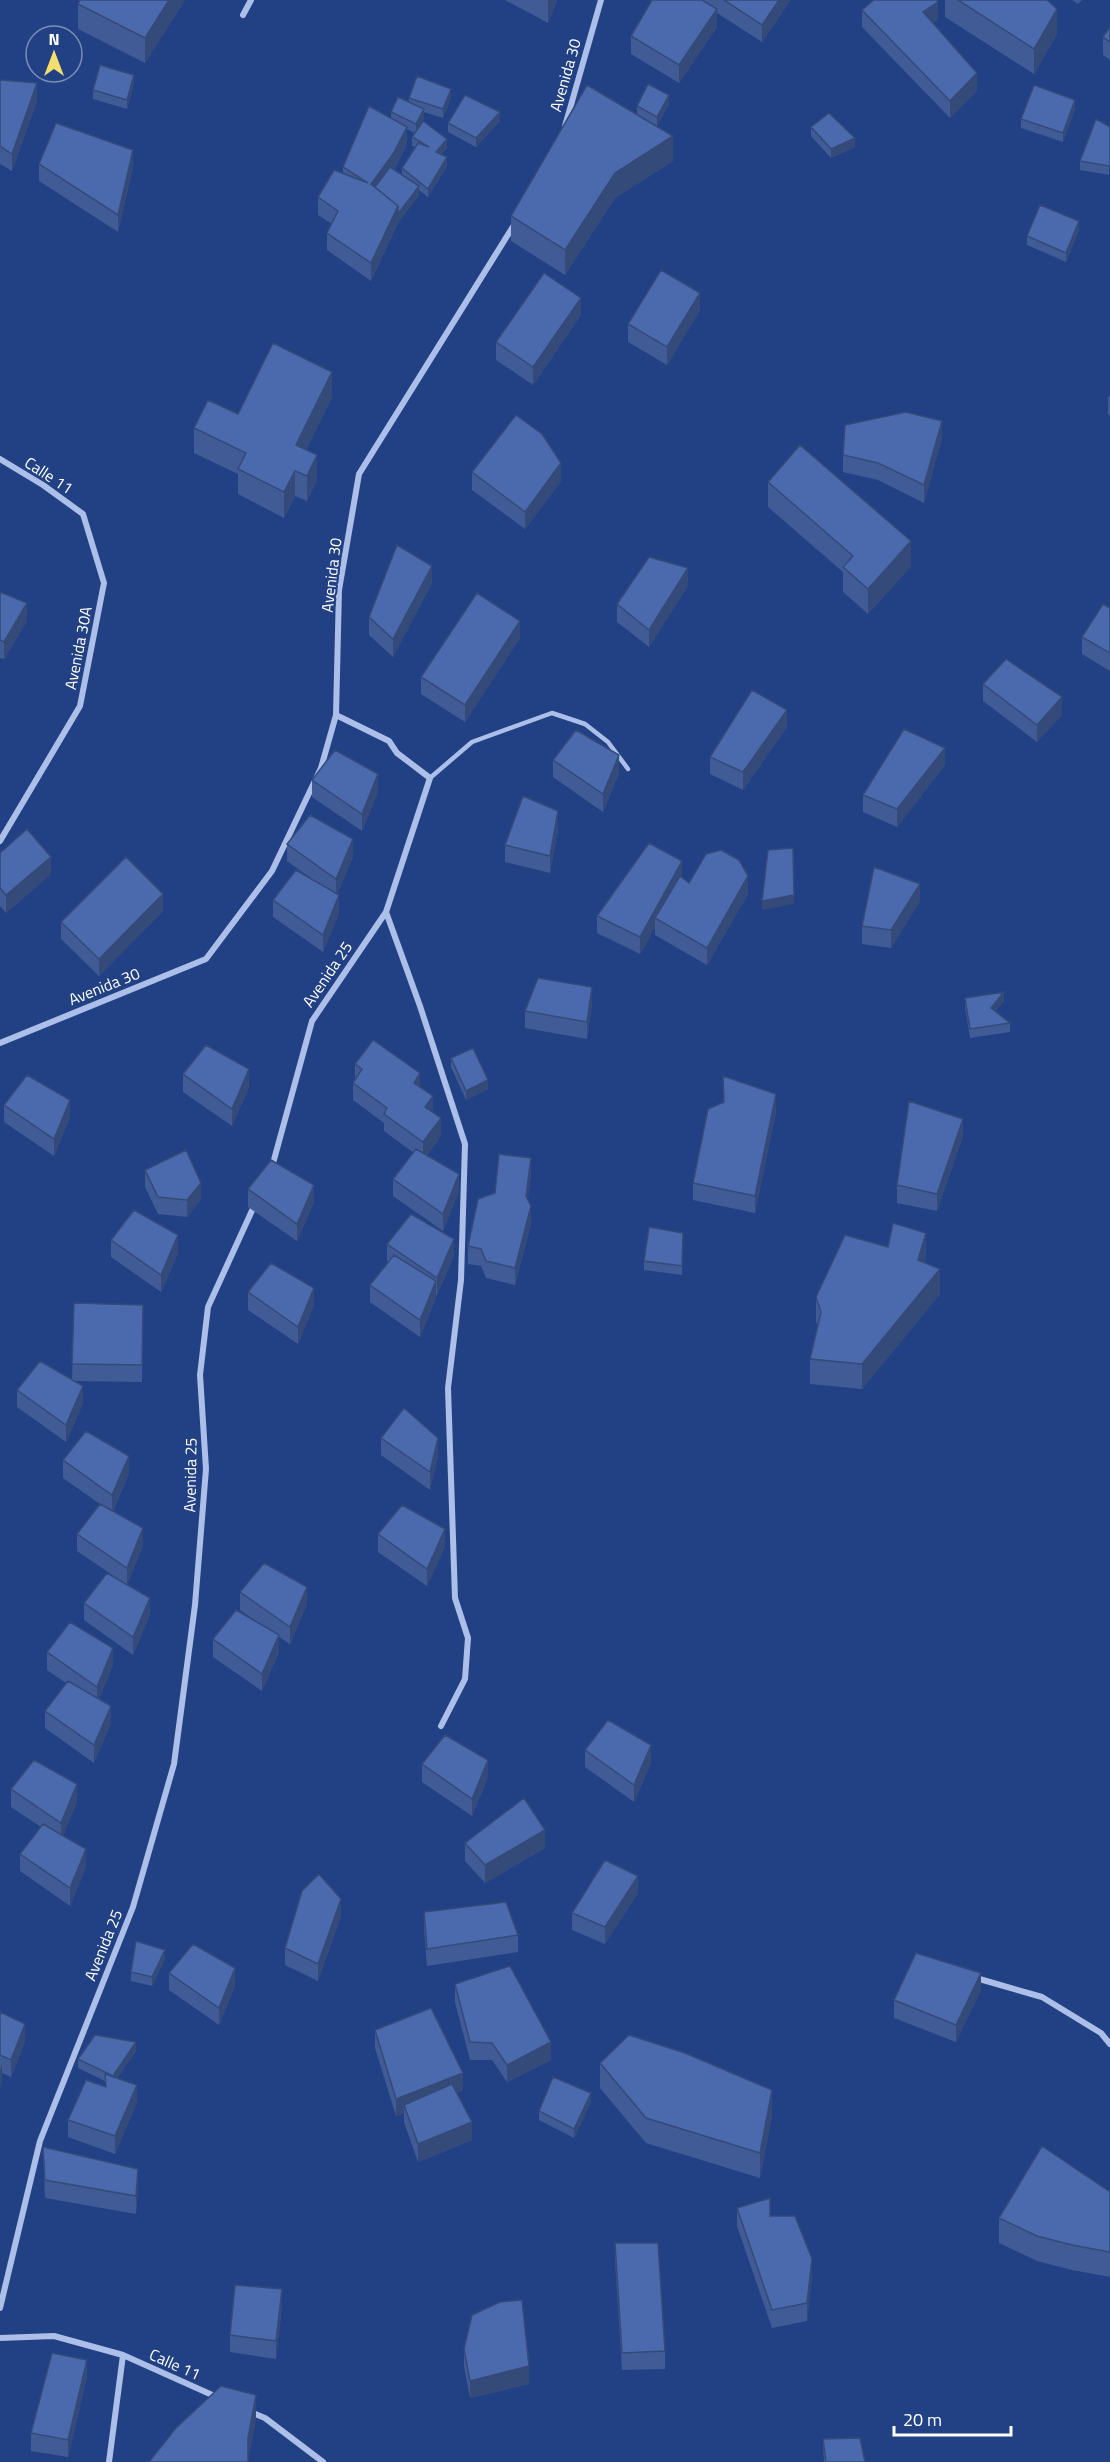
<svg xmlns="http://www.w3.org/2000/svg" width="1110" height="2462" font-family="'Titillium Web',sans-serif">
	<style>
		.lines { fill: none; stroke-linecap: round; stroke-linejoin: round }
		.lane { stroke: #acbfe9; stroke-width: 4.5 }
		.street { stroke: #acbfe9; stroke-width: 6 }
		.wall { fill: #405b95; fill-rule: evenodd }
		.shaded-wall { fill: #344a79 }
		.building { fill: #4b6aad; stroke: #344a79; stroke-width: 1.5 }
		.labels { text-anchor: middle; dominant-baseline: central; stroke-width: 4.5; stroke-linejoin: round; paint-order: stroke }
		.street-label { font-size: 16px; fill: #fff; stroke: #224185 }
	</style>
	<rect width="100%" height="100%" fill="#224185"/>
	<g class="lines">
		<path class="lane" d="M430,778L472,742L552,713L585,724L608,742L628,769"/>
		<path class="street" d="M243,15L251,0
			M565,126L601,0
			M0,459L43,485L83,514L104,583L80,706L0,841
			M386,912L420,1006L465,1144L461,1280L448,1388L455,1598L468,1638L465,1679L441,1726
			M0,1043L206,959L272,871L321,768L336,715L339,590L359,474L514,225
			M272,1167L312,1021L386,912L430,778L397,753L389,741L336,715
			M976,1978L1042,1997L1101,2033L1110,2044
			M0,2308L40,2141L133,1907L174,1764L195,1605L206,1469L200,1375L208,1307L255,1204
			M0,2338L54,2336L123,2355L219,2398
			M250,2412L265,2418L323,2462
			M109,2462L123,2355"/>
	</g>
	<path class="wall" d="M80,0H185L145,63L78,29V4Z
		M505,0H557L548,23Z
		M652,0H790V1L762,42L717,13V27L679,83L631,54V36Z
		M945,0H1047L1057,34L1034,74L945,17Z
		M1072,0H1082L1078,4Z
		M862,10L938,19L933,23L977,91L950,118L862,27Z
		M1110,27V60L1103,55V37Z
		M0,81L37,101L12,171L0,164Z
		M134,83L127,109L93,99V90Z
		M409,98H451L443,118L424,112V118L422,122L447,148L442,154L447,166L428,197L419,190V195L398,223L371,281L327,250V233L332,224L318,215V197L343,174V167L391,118V112L409,102ZM407,129L415,133L412,137V146L415,147L402,168V175L394,170L407,144Z
		M669,104L657,126L648,121L673,161L615,198L565,275L511,241V216L637,114V106Z
		M1075,109L1063,142L1021,128V119Z
		M500,121L476,147L448,132V123Z
		M811,127L855,147L831,158L811,136Z
		M1110,127L1109,175L1080,170V161Z
		M39,164L133,167L118,232L39,181Z
		M1079,230L1066,262L1027,245V236Z
		M700,310L667,365L628,342V324Z
		M581,315L533,385L496,360V342Z
		M1110,396V416L1108,414V397Z
		M332,397L306,450L317,480L307,501L295,496L284,518L238,494V474L194,453V428L238,414Z
		M942,438L924,503L878,480L843,472V455Z
		M472,472L561,481L525,529L472,490Z
		M768,482L911,566L868,614L843,592V572L768,507Z
		M432,583L393,657L369,635V617Z
		M688,586L649,647L617,622V604Z
		M0,592L27,621L4,659L0,658Z
		M1110,608V671L1082,654V637Z
		M520,638L465,722L421,694V677Z
		M983,684L1062,715L1037,742L983,701Z
		M787,727L743,790L710,774V757Z
		M553,760L619,773L603,812L553,777Z
		M945,765L897,827L863,812V795Z
		M312,780L378,792L362,831L312,797Z
		M558,829L550,873L505,862V845Z
		M287,844L353,857L337,894L339,913L323,952L273,917V900L315,881L287,861Z
		M0,853L51,874L6,913L0,906Z
		M682,878L689,883L748,894L707,965L655,935V927L640,954L597,933V916Z
		M920,901L891,948L862,944V926Z
		M163,911L99,976L61,939V922Z
		M965,998L1004,1001L995,1011L1010,1023V1032L970,1038L965,1007Z
		M592,1004L587,1039L525,1028V1011Z
		M451,1058L488,1089L466,1100L451,1067Z
		M355,1064L420,1087L433,1113L441,1136L427,1155L459,1191L443,1231L393,1196V1179L414,1153L384,1131V1123L353,1100V1083L355,1079Z
		M183,1074L249,1087L232,1126L183,1092Z
		M723,1076L776,1111L755,1213L693,1200V1183L723,1103Z
		M4,1105L70,1117L54,1156L4,1122Z
		M963,1136L937,1211L897,1203V1185Z
		M145,1170L201,1200L187,1217L158,1214L145,1187Z
		M531,1176L527,1200L531,1224L515,1285L486,1278L481,1266L468,1264V1246L495,1193Z
		M248,1189L314,1202L297,1241L248,1207Z
		M683,1233L682,1275L644,1270V1261Z
		M111,1240L178,1253L161,1292L111,1257Z
		M387,1244L454,1256L437,1295H436V1298L420,1337L370,1302V1285L389,1262L387,1261Z
		M926,1258L924,1263L940,1294L862,1389L810,1384V1359L818,1326L816,1322V1297Z
		M248,1292L314,1305L298,1344L248,1310Z
		M74,1303L143,1322L142,1382L75,1381L83,1403L66,1442L17,1407V1390L72,1379Z
		M381,1438L438,1456L430,1490L381,1455Z
		M63,1460L129,1473L113,1511L143,1546L127,1585L150,1615L133,1655L84,1620V1603L121,1581L77,1551V1534L100,1504L63,1478Z
		M378,1534L445,1547L427,1586L378,1552Z
		M240,1592L307,1604L290,1644L279,1637V1652L262,1691L213,1657V1639L262,1625L240,1610Z
		M47,1652L113,1665L99,1699L111,1723L94,1763L45,1728V1711L66,1683L47,1670Z
		M585,1750L651,1763L634,1802L585,1767Z
		M422,1764L488,1777L472,1816L422,1782Z
		M11,1789L77,1802L63,1835L86,1867L70,1906L20,1871V1854L41,1827L11,1807Z
		M465,1843L545,1848L485,1883L465,1861Z
		M638,1893L605,1944L572,1930V1913Z
		M424,1912L518,1935V1952L427,1966L424,1929Z
		M341,1916L318,1981L285,1965V1948Z
		M165,1959L152,1986L131,1981V1972Z
		M169,1973L235,1986L219,2025L169,1990Z
		M455,1984L551,2060L507,2082L492,2060H470L455,2002Z
		M981,1990L956,2042L894,2018V2000Z
		M0,2012L25,2042L11,2077L2,2073V2081L0,2087Z
		M375,2030L463,2090L456,2093L472,2140L418,2162L404,2122V2113L396,2116L375,2048Z
		M136,2051L117,2078L137,2102L115,2154L68,2137V2120L105,2087V2081L78,2068V2059Z
		M600,2063L772,2115L760,2178L646,2143L600,2088Z
		M591,2102L574,2138L539,2120V2111Z
		M43,2147L138,2187L136,2214L45,2198Z
		M1110,2192V2277L1072,2270L1037,2261L999,2243V2218Z
		M737,2208L770,2216L812,2276L807,2321L772,2328L737,2226Z
		M615,2243L665,2351V2369L622,2370L615,2261Z
		M282,2306L276,2359L230,2352V2335Z
		M464,2349L529,2384L470,2398L464,2366Z
		M87,2377L68,2457L31,2451V2433Z
		M823,2439L865,2462H824Z"/>
	<path class="shaded-wall" d="M169,0H185L145,63V38Z
		M548,0H557L548,23Z
		M779,0H790V1L762,42V25Z
		M938,2V19L923,29V12Z
		M717,9V27L679,83V65Z
		M1057,9V34L1034,74V49Z
		M977,73V91L950,118V101Z
		M134,75V83L127,109V100Z
		M37,83V101L12,171V154Z
		M451,89V98L443,118V109Z
		M669,95V104L657,126V117Z
		M1075,100V109L1063,142V133Z
		M424,109V118L416,133V124Z
		M500,112V121L476,147V138Z
		M407,127V144L393,171L375,196L371,184Z
		M673,136V161L615,198L565,275V250L615,173Z
		M855,138V147L831,158V149Z
		M447,139V148L436,161V152Z
		M133,150V167L118,232V215Z
		M447,157V166L428,197V189Z
		M419,186V195L398,223L371,281V263L398,206Z
		M1079,221V230L1066,262V253Z
		M700,293V310L667,365V347Z
		M581,298V315L533,385V367Z
		M332,372V397L296,470V445Z
		M942,421V438L924,503V485Z
		M317,455V480L307,501V476Z
		M561,463V481L525,529V512Z
		M295,471V496L284,518V492Z
		M911,541V566L868,614V589Z
		M432,566V583L393,657V639Z
		M688,568V586L649,647V630Z
		M27,603V621L4,659V642Z
		M520,621V638L465,722V705Z
		M1062,697V715L1037,742V725Z
		M787,710V727L743,790V772Z
		M945,748V765L897,827V809Z
		M619,755V773L603,812V794Z
		M378,774V792L362,831V814Z
		M558,811V829L550,873V856Z
		M353,839V857L336,896V879Z
		M51,857V874L6,913V895Z
		M682,861V879L655,918V927L640,954V937Z
		M748,876V894L707,965V948Z
		M920,884V901L891,948V930Z
		M163,894V911L99,976V959Z
		M339,895V913L323,952V935Z
		M794,895V904L762,910V901Z
		M592,987V1004L587,1039V1022Z
		M1004,992V1001L991,1017V1008Z
		M249,1069V1087L232,1126V1109Z
		M420,1073V1091L414,1083Z
		M488,1080V1089L466,1100V1091Z
		M776,1094V1111L755,1213V1196Z
		M433,1096V1114L425,1107Z
		M70,1100V1117L54,1156V1139Z
		M441,1118V1136L423,1160V1142Z
		M963,1119V1136L937,1211V1194Z
		M531,1158V1176L526,1214V1196Z
		M459,1174V1191L443,1231V1214Z
		M201,1183V1200L187,1217V1200Z
		M314,1185V1202L297,1241V1224Z
		M531,1206V1224L515,1285V1268Z
		M926,1233V1258L918,1285V1260Z
		M178,1235V1253L161,1292V1275Z
		M454,1239V1256L437,1295V1278Z
		M940,1269V1294L862,1389V1364Z
		M436,1281V1298L420,1337V1320Z
		M314,1288V1305L298,1344V1327Z
		M83,1386V1403L66,1442V1425Z
		M438,1438V1456L430,1490V1472Z
		M129,1456V1473L112,1512V1495Z
		M143,1528V1546L127,1585V1568Z
		M445,1529V1547L427,1586V1569Z
		M307,1587V1604L290,1644V1627Z
		M150,1598V1615L133,1655V1637Z
		M279,1635V1652L262,1691V1674Z
		M113,1648V1665L97,1704V1687Z
		M111,1706V1723L94,1763V1745Z
		M651,1745V1763L634,1802V1785Z
		M488,1760V1777L472,1816V1799Z
		M77,1784V1802L61,1841V1823Z
		M545,1830V1848L485,1883V1865Z
		M86,1849V1867L70,1906V1888Z
		M638,1876V1893L605,1944V1927Z
		M341,1899V1916L318,1981V1964Z
		M165,1950V1959L152,1986V1977Z
		M235,1968V1986L219,2025V2008Z
		M981,1973V1990L956,2042V2025Z
		M25,2024V2042L11,2077V2060Z
		M136,2042V2051L113,2085V2076Z
		M551,2042V2060L507,2082V2065Z
		M2,2064V2081L0,2087V2070Z
		M463,2073V2090L406,2112L404,2105V2113L396,2116V2099Z
		M137,2085V2102L115,2154V2136Z
		M772,2090V2115L760,2178V2153Z
		M591,2093V2102L574,2138V2129Z
		M472,2122V2140L418,2162V2144Z
		M138,2169V2187L136,2214V2196Z
		M812,2259V2276L807,2321V2303Z
		M282,2289V2306L276,2359V2341Z
		M87,2360V2377L68,2457V2440Z
		M529,2366V2384L470,2398V2381Z
		M256,2395V2420L248,2462V2438Z"/>
	<path class="building" d="M80,0H169L145,38L78,4Z
		M652,0H702L717,9L679,65L631,36Z
		M724,0H779L762,25Z
		M874,0H937L938,2L923,12L977,73L950,101L862,10Z
		M958,0H1047L1057,9L1034,49Z
		M1110,27V42L1103,37Z
		M100,65L134,75L127,100L93,90Z
		M417,76L451,89L443,109L409,98Z
		M1,80L37,83L12,154L0,146V81Z
		M648,84L669,95L657,117L637,106Z
		M587,85L673,136L615,173L565,250L511,216Z
		M1034,85L1075,100L1063,133L1021,119Z
		M465,95L500,112L476,138L448,123Z
		M398,97L424,109L416,124L391,112Z
		M369,106L407,127L393,154L371,184L398,206L371,263L327,233L338,211L318,197L334,170L368,183L343,167Z
		M829,113L855,138L831,149L811,127Z
		M1096,119L1110,127V165L1109,166L1080,161Z
		M423,121L447,139L436,152L447,157L428,189L402,168L418,143L429,147L412,137Z
		M56,123L133,150L118,215L39,164Z
		M390,167L419,186L398,214V206L375,187Z
		M1040,205L1079,221L1066,253L1027,236Z
		M661,270L700,293L667,347L628,324Z
		M544,273L581,298L533,367L496,342Z
		M273,343L332,372L296,445L317,455L307,476L295,471L284,492L238,469L246,453L194,428L208,400L238,414Z
		M906,412L942,421L924,485L878,463L843,455L845,425Z
		M516,415L542,434L561,463L525,512L472,472Z
		M800,445L911,541L868,589L843,567L853,556L768,482Z
		M397,545L432,566L393,639L369,617Z
		M649,557L688,568L649,630L617,604Z
		M0,592L27,603L4,642L0,640Z
		M477,593L520,621L465,705L421,677Z
		M1103,604L1110,608V653L1082,637Z
		M1006,659L1062,697L1037,725L983,684Z
		M752,690L787,710L743,772L710,757Z
		M904,729L945,748L897,809L863,795Z
		M576,730L619,755L603,794L553,760Z
		M335,750L378,774L362,814L312,780Z
		M523,796L558,811L550,856L505,845Z
		M310,815L353,839L336,879L287,844Z
		M27,829L51,857L6,895L0,888V853Z
		M649,843L682,861L640,937L597,916Z
		M793,848L794,895L762,901L768,850Z
		M721,850L739,860L748,876L707,948L655,918L680,876L689,883L706,854Z
		M126,857L163,894L99,959L61,922Z
		M874,867L920,884L891,930L862,926Z
		M296,870L339,895L323,935L273,900Z
		M538,978L592,987L587,1022L525,1011Z
		M1004,992L991,1008L1010,1023L970,1029L965,998Z
		M373,1040L420,1073L414,1083L433,1096L425,1107L441,1118L423,1142L384,1114L387,1108L353,1083L362,1069L355,1064Z
		M206,1045L249,1069L232,1109L183,1074Z
		M473,1048L488,1080L466,1091L451,1058Z
		M27,1075L70,1100L54,1139L4,1105Z
		M723,1076L776,1094L755,1196L693,1183L708,1109L724,1102Z
		M909,1101L963,1119L937,1194L897,1185Z
		M416,1149L459,1174L443,1214L393,1179Z
		M186,1150L201,1183L187,1200L158,1197L145,1170Z
		M499,1154L531,1158L526,1196L531,1206L515,1268L486,1261L481,1249L468,1246L478,1199L495,1193Z
		M271,1160L314,1185L297,1224L248,1189Z
		M134,1210L178,1235L161,1275L111,1240Z
		M411,1214L454,1239L437,1278L387,1244Z
		M893,1223L926,1233L918,1260L940,1269L862,1364L810,1359L821,1312L816,1297L845,1235L888,1247Z
		M649,1227L683,1233L682,1266L644,1261Z
		M394,1255L436,1281L420,1320L370,1285Z
		M271,1263L314,1288L298,1327L248,1292Z
		M74,1303L143,1305L142,1365L72,1364Z
		M40,1361L83,1386L66,1425L17,1390Z
		M404,1408L438,1438L430,1472L381,1438Z
		M86,1431L129,1456L112,1495L63,1460Z
		M100,1504L143,1528L127,1568L77,1534Z
		M402,1505L445,1529L427,1569L378,1534Z
		M264,1563L307,1587L290,1627L240,1592Z
		M107,1573L150,1598L133,1637L84,1603Z
		M236,1610L279,1635L262,1674L213,1639Z
		M70,1622L113,1648L97,1687L47,1652Z
		M68,1681L111,1706L94,1745L45,1711Z
		M608,1720L651,1745L634,1785L585,1750Z
		M445,1735L488,1760L472,1799L422,1764Z
		M34,1760L77,1784L61,1823L11,1789Z
		M524,1798L545,1830L485,1865L465,1843Z
		M43,1824L86,1849L70,1888L20,1854Z
		M605,1860L638,1876L605,1927L572,1913Z
		M319,1874L341,1899L318,1964L285,1948L302,1891Z
		M506,1902L518,1935L427,1949L424,1912Z
		M136,1941L165,1950L152,1977L131,1972Z
		M193,1944L235,1968L219,2008L169,1973Z
		M916,1953L981,1973L956,2025L894,2000Z
		M510,1966L551,2042L507,2065L492,2043L470,2042L455,1984Z
		M431,2008L463,2073L396,2099L375,2030Z
		M0,2012L25,2024L11,2060L0,2055Z
		M95,2035L136,2042L113,2076L78,2059Z
		M629,2035L685,2053L772,2090L760,2153L646,2118L600,2063Z
		M105,2074L137,2085L115,2136L68,2120L86,2080L106,2087Z
		M553,2077L591,2093L574,2129L539,2111Z
		M452,2084L472,2122L418,2144L404,2105Z
		M1042,2146L1110,2192V2252L1072,2245L1037,2236L999,2218Z
		M43,2147L138,2169L136,2196L45,2180Z
		M770,2198V2216H795L812,2259L807,2303L772,2310L737,2208Z
		M615,2243H658L665,2351L622,2353Z
		M235,2285L282,2289L276,2341L230,2335Z
		M522,2300L529,2366L470,2381L464,2349L472,2315L500,2302Z
		M52,2353L87,2360L68,2440L31,2433Z
		M221,2386L256,2395L248,2438V2462H149L176,2428Z
		M860,2438L865,2462H826L823,2439Z"/>
	<g class="labels">
		<g class="street-label">
			<text transform="translate(565 75) rotate(-74)">Avenida 30</text>
			<text transform="translate(49 475) rotate(33)">Calle 11</text>
			<text transform="translate(331 575) rotate(-83)">Avenida 30</text>
			<text transform="translate(78 648) rotate(-79)">Avenida 30A</text>
			<text transform="translate(327 974) rotate(-56)">Avenida 25</text>
			<text transform="translate(104 986) rotate(-22)">Avenida 30</text>
			<text transform="translate(190 1475) rotate(-89)">Avenida 25</text>
			<text transform="translate(103 1945) rotate(-68)">Avenida 25</text>
			<text transform="translate(175 2364) rotate(24)">Calle 11</text>
		</g>
	</g>
	<g transform="translate(54 54)"><circle r="28" fill="#224185" stroke="#7a8db6" stroke-width="1.5"/>
	<path d="M0-4.5L10 22L0 15L-10 22Z" fill="#f4df6e"/>
	<text y="-9" font-size="16" font-weight="bold" text-anchor="middle" fill="#ffffff">N</text>
	</g>
	<path d="M894 2426v9h117v-9" fill="none" stroke="#ffffff" stroke-width="3"/>
	<text x="903" y="2426" font-size="18" fill="#ffffff" stroke="#224185" stroke-width="4.5" paint-order="stroke">20 m</text>
</svg>
